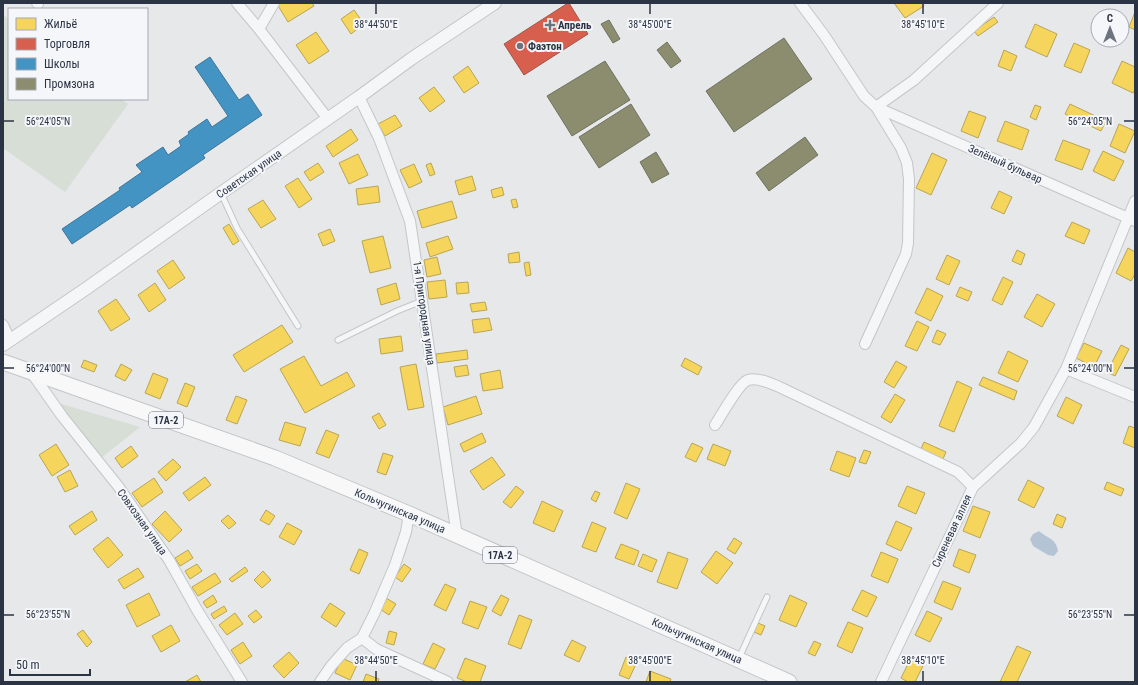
<svg xmlns="http://www.w3.org/2000/svg" width="1138" height="685" font-family="'Roboto Condensed',sans-serif">
	<style>
		.green { fill: #d6ded6 }
		.water { fill: #b4c4d5 }
		.homes { fill: #f6d55c; stroke: #b9a555 }
		.shops { fill: #d6604d; stroke: #a3534b }
		.schools { fill: #4393c3; stroke: #3c769d }
		.industry { fill: #8c8c6e; stroke: #6f7262 }
		.lines { fill: none; stroke-linecap: round; stroke-linejoin: round }
		.service-casing { stroke: #c4c6c8; stroke-width: 7 }
		.minor-casing { stroke: #c4c6c8; stroke-width: 12 }
		.tertiary-casing { stroke: #c4c6c8; stroke-width: 14 }
		.primary-casing { stroke: #c2c5c8; stroke-width: 17 }
		.service { stroke: #f5f6f7; stroke-width: 5 }
		.minor { stroke: #f5f6f7; stroke-width: 10 }
		.tertiary { stroke: #f5f6f7; stroke-width: 12 }
		.primary { stroke: #f8f8f8; stroke-width: 15 }
		.ticks { fill: none; stroke: #2b3445; stroke-width: 1.5 }
		.poi-dot { fill: #6c737f; stroke: #f4f6f9; stroke-width: 1.5 }
		.labels { text-anchor: middle; dominant-baseline: central; stroke-width: 4; stroke-linejoin: round; paint-order: stroke }
		.shield { fill: #f4f6f9; stroke: #676e7b; stroke-width: 1 }
		.shield-label { font-size: 10px; font-weight: bold; fill: #2b3445 }
		.poi-label { font-size: 11px; font-weight: bold; fill: #2b3445; stroke: #f4f6f9; text-anchor: start }
		.street-label { font-size: 11px; fill: #2b3445; stroke: #f4f6f9 }
		.ticks-label { font-size: 10px; text-anchor: middle; fill: #2b3445; stroke: #f4f6f9; stroke-width: 4; stroke-linejoin: round; paint-order: stroke }
	</style>
	<rect width="100%" height="100%" fill="#e6e8ea"/>
	<path class="green" d="M3,15L9,19V99H121L128,104L65,192L3,148Z
		M58,403L140,427L101,458Z"/>
	<path class="water" d="M1039,531C1048,539 1056,538 1058,551L1054,556L1048,555L1033,546L1030,539L1033,534Z"/>
	<path class="homes" d="M279,3H312L314,6L288,22L277,4Z
		M894,3H922L924,6L905,18Z
		M354,10L364,24L351,34L341,19Z
		M1135,12V30L1129,27Z
		M994,17L998,22L978,36L974,31Z
		M1035,24L1057,34L1047,57L1025,47Z
		M316,32L329,51L309,64L296,45Z
		M1074,43L1090,50L1081,73L1064,66Z
		M1004,50L1017,56L1011,71L998,66Z
		M1122,61L1135,67V90L1133,93L1112,83Z
		M468,66L479,83L464,93L453,77Z
		M434,87L445,101L430,112L419,98Z
		M1070,104L1106,121L1101,131L1065,114Z
		M1035,105L1041,107L1036,120L1030,117Z
		M969,111L986,117L978,138L961,131Z
		M395,115L402,126L385,136L378,124Z
		M1005,121L1029,130L1022,150L997,141Z
		M1119,124L1135,131L1125,153L1110,146Z
		M351,129L358,140L333,157L326,146Z
		M1063,140L1090,150L1082,170L1055,160Z
		M1103,151L1124,161L1114,181L1093,171Z
		M932,153L947,160L931,195L916,188Z
		M358,154L368,175L349,184L339,163Z
		M318,163L324,172L310,181L304,172Z
		M431,163L435,174L430,176L426,165Z
		M414,164L422,182L409,188L400,170Z
		M472,176L476,190L459,195L455,181Z
		M298,178L312,199L299,208L285,186Z
		M378,186L380,202L358,205L356,189Z
		M502,187L504,195L493,198L491,190Z
		M999,191L1012,197L1004,214L991,208Z
		M516,199L518,207L513,208L511,200Z
		M263,200L276,219L261,228L248,209Z
		M452,201L457,218L422,228L417,211Z
		M1072,222L1090,230L1084,244L1065,236Z
		M229,224L239,241L233,245L223,228Z
		M330,229L335,241L323,246L318,234Z
		M383,236L391,268L370,273L362,241Z
		M448,236L453,249L430,257L426,243Z
		M1128,248L1135,252V274L1131,281L1116,273Z
		M1017,250L1025,254L1021,265L1012,261Z
		M519,252L520,262L509,263L508,254Z
		M947,255L960,261L949,285L936,279Z
		M437,257L441,274L427,277L424,260Z
		M173,260L185,278L169,289L157,271Z
		M529,262L531,275L526,276L524,263Z
		M1003,277L1013,282L1002,305L992,300Z
		M445,280L447,297L429,299L427,282Z
		M468,282L469,293L457,294L456,283Z
		M155,283L166,300L149,312L138,295Z
		M396,283L400,299L381,305L377,289Z
		M960,287L972,292L968,301L956,296Z
		M927,288L943,296L931,321L915,313Z
		M1037,294L1055,304L1042,327L1024,317Z
		M116,299L130,319L111,331L98,311Z
		M485,302L487,310L472,312L470,304Z
		M489,318L492,330L474,333L472,320Z
		M917,321L929,327L917,351L905,346Z
		M282,325L293,342L244,372L233,355Z
		M937,330L946,334L940,345L932,342Z
		M401,336L403,351L381,354L379,339Z
		M1084,343L1102,351L1094,367L1076,358Z
		M1121,345L1129,349L1115,376L1107,372Z
		M467,350L468,359L437,363L436,354Z
		M1008,351L1028,361L1018,382L998,373Z
		M304,356L321,386L347,372L355,386L305,413L280,369Z
		M685,358L702,367L698,375L681,366Z
		M84,360L97,365L94,372L81,367Z
		M896,361L907,367L894,388L884,382Z
		M121,364L132,370L125,381L115,376Z
		M416,364L424,407L408,410L400,367Z
		M467,365L469,375L456,377L454,367Z
		M500,370L503,388L483,391L480,374Z
		M153,373L168,379L160,399L145,393Z
		M983,377L1017,391L1014,400L979,385Z
		M957,381L972,388L954,432L939,426Z
		M185,383L195,387L187,407L177,403Z
		M895,394L905,400L891,423L881,417Z
		M236,396L247,400L237,424L226,420Z
		M476,396L482,414L448,425L443,407Z
		M1066,397L1082,405L1073,424L1057,416Z
		M379,413L386,425L379,429L372,417Z
		M285,422L306,428L300,446L279,440Z
		M1129,426L1135,428V448L1123,443Z
		M326,430L339,435L329,458L316,453Z
		M482,433L486,442L464,452L460,444Z
		M924,442L946,452L943,459L921,449Z
		M692,443L703,448L696,462L685,457Z
		M56,444L69,465L52,476L39,455Z
		M713,444L731,451L725,466L707,459Z
		M131,446L138,456L122,468L115,458Z
		M864,450L871,452L866,464L859,462Z
		M837,451L856,458L849,477L830,470Z
		M383,453L393,456L386,475L377,472Z
		M492,457L505,475L483,490L470,471Z
		M173,459L181,467L166,481L158,472Z
		M70,470L78,486L65,492L57,477Z
		M205,477L211,485L189,501L183,493Z
		M154,478L163,492L142,507L132,493Z
		M1028,480L1044,488L1034,508L1018,500Z
		M1107,482L1124,489L1121,496L1104,489Z
		M626,483L640,489L627,519L614,513Z
		M516,486L524,492L511,508L503,502Z
		M907,486L925,493L916,514L898,506Z
		M595,491L600,493L596,502L591,499Z
		M542,501L563,511L554,532L533,523Z
		M973,506L990,512L980,538L963,531Z
		M266,510L275,516L269,525L260,520Z
		M92,511L97,520L75,535L69,526Z
		M165,511L182,530L169,542L152,524Z
		M1057,514L1066,518L1062,528L1053,524Z
		M228,515L236,523L229,529L221,521Z
		M896,521L912,528L901,551L886,544Z
		M592,522L606,528L596,552L582,547Z
		M287,523L302,531L294,545L279,537Z
		M108,537L123,555L108,568L93,549Z
		M734,538L742,543L735,554L727,549Z
		M621,544L639,551L634,565L615,558Z
		M359,549L368,553L359,574L350,570Z
		M959,549L976,555L969,573L953,566Z
		M188,550L193,558L180,566L175,558Z
		M716,551L733,563L717,584L701,572Z
		M668,552L688,559L677,589L657,582Z
		M881,552L898,559L888,583L871,576Z
		M643,554L657,560L652,572L638,566Z
		M197,564L202,571L190,579L185,571Z
		M404,564L411,569L402,582L395,577Z
		M245,567L248,571L232,582L229,579Z
		M138,568L144,577L124,589L118,580Z
		M263,571L271,580L262,588L254,580Z
		M215,573L221,582L198,596L192,587Z
		M943,581L961,588L952,610L934,602Z
		M445,584L456,589L446,611L434,605Z
		M862,590L877,597L867,617L852,610Z
		M149,593L160,615L137,627L126,605Z
		M213,595L217,602L207,608L203,602Z
		M501,595L509,599L501,616L492,611Z
		M790,595L807,603L796,627L779,620Z
		M386,598L396,604L389,615L380,609Z
		M470,601L487,607L478,629L462,623Z
		M330,603L345,613L336,627L321,617Z
		M224,606L227,611L214,619L211,614Z
		M256,610L262,617L254,623L248,616Z
		M927,611L942,618L930,642L915,635Z
		M235,613L243,624L227,635L219,625Z
		M519,615L532,620L521,649L508,644Z
		M848,622L863,628L852,653L837,646Z
		M758,623L765,626L761,635L754,632Z
		M171,625L180,641L161,652L152,636Z
		M83,630L92,642L87,647L77,634Z
		M389,631L397,633L394,645L386,643Z
		M572,640L586,647L579,662L564,655Z
		M814,641L821,644L815,656L808,653Z
		M243,642L252,656L240,664L231,650Z
		M433,643L445,649L435,669L423,664Z
		M1017,646L1031,652L1017,682H1000Z
		M289,652L299,663L284,678L273,666Z
		M626,657L637,662L629,679L619,675Z
		M342,658L357,665L350,680L335,673Z
		M465,658L486,666L480,682H467L457,678Z
		M910,660L923,666L915,682H908L901,678Z
		M650,671L671,679L670,682H646Z
		M366,674L379,679L378,682H363Z
		M197,675L201,682H185Z"/>
	<path class="shops" d="M568,3H569L588,34L524,75L504,44Z"/>
	<path class="schools" d="M210,57L239,100L248,94L262,115L203,155L205,158L132,208L130,205L72,244L62,229L120,190L119,188L142,172L136,165L163,147L168,155L181,146L179,141L189,134L188,132L207,119L212,127L228,116L195,67Z"/>
	<path class="industry" d="M609,20L620,39L613,43L601,24Z
		M784,38L812,79L734,132L706,91Z
		M667,42L681,61L671,68L657,50Z
		M605,61L630,100L572,136L547,96Z
		M631,104L650,135L599,168L579,137Z
		M805,137L818,155L769,191L756,173Z
		M656,152L669,174L652,183L640,162Z"/>
	<g class="lines">
		<g class="service-casing">
			<path id="service" d="M221,193L237,228L298,326
				M338,340L397,311L422,301
				M739,658L767,597"/>
		</g>
		<g class="minor-casing">
			<path id="minor" d="M37,3L38,4
				M237,3L259,29L328,119
				M800,3L824,35L864,96L876,107L1135,221
				M259,29L274,3
				M359,97L379,138L410,221L457,536
				M3,325L10,340
				M865,344L906,254L908,243L909,179L907,163L901,148L876,107L914,80L998,3
				M1066,369L1135,397
				M31,372L62,416L118,486L169,560L197,610L242,682
				M715,425C721,416 739,383 748,380C760,376 781,388 792,393L958,472L973,487
				M362,638L376,649L448,682
				M320,682L331,666L347,648L362,638L374,614L395,565L406,532L409,514
				M881,682L973,487L1021,443L1034,427L1066,369L1135,201"/>
		</g>
		<g class="tertiary-casing">
			<path id="tertiary" d="M3,345L87,288L221,193L359,97L411,59L495,3"/>
		</g>
		<g class="primary-casing">
			<path id="primary" d="M3,362L275,458L409,514L789,682"/>
		</g>
		<use href="#service" class="service"/>
		<use href="#minor" class="minor"/>
		<use href="#tertiary" class="tertiary"/>
		<use href="#primary" class="primary"/>
	</g>
	<path class="ticks" d="M376,4V14M650,4V14M923,4V14M4,121H14M1124,121H1134M4,368H14M1124,368H1134M4,615H14M1124,615H1134M376,671V681M650,671V681M923,671V681"/>
	<g class="poi-dot">
		<path d="M548 19h4v4h4v4h-4v4h-4v-4h-4v-4h4z"/>
		<circle cx="520" cy="46" r="4"/>
	</g>
	<g class="labels">
		<g class="shield">
			<rect x="149" y="412" width="34" height="16" rx="3"/>
			<rect x="483" y="547" width="34" height="16" rx="3"/>
		</g>
		<g class="shield-label">
			<text x="166" y="420">17А-2</text>
			<text x="500" y="555">17А-2</text>
		</g>
		<g class="poi-label">
			<text x="558" y="25">Апрель</text>
			<text x="528" y="46">Фаэтон</text>
		</g>
		<g class="street-label">
			<text transform="translate(1005 164) rotate(24)">Зелёный бульвар</text>
			<text transform="translate(249 174) rotate(-35)">Советская улица</text>
			<text transform="translate(424 313) rotate(82)">1-я Пригородная улица</text>
			<text transform="translate(400 511) rotate(23)">Кольчугинская улица</text>
			<text transform="translate(142 522) rotate(55)">Совхозная улица</text>
			<text transform="translate(952 531) rotate(-65)">Сиреневая аллея</text>
			<text transform="translate(697 641) rotate(24)">Кольчугинская улица</text>
		</g>
	</g>
	<g class="ticks-label">
		<text x="376" y="28">38°44'50"E</text>
		<text x="650" y="28">38°45'00"E</text>
		<text x="923" y="28">38°45'10"E</text>
		<text x="48" y="125">56°24'05"N</text>
		<text x="1090" y="125">56°24'05"N</text>
		<text x="48" y="372">56°24'00"N</text>
		<text x="1090" y="372">56°24'00"N</text>
		<text x="48" y="618">56°23'55"N</text>
		<text x="1090" y="618">56°23'55"N</text>
		<text x="376" y="664">38°44'50"E</text>
		<text x="650" y="664">38°45'00"E</text>
		<text x="923" y="664">38°45'10"E</text>
	</g>
	<rect width="1138" height="685" fill="none" stroke="#2b3445" stroke-width="8"/>
	<rect x="8" y="8" width="140" height="92" fill="#f4f6f9" stroke="#a4a8b1"/>
	<rect x="16" y="18" width="20" height="12" fill="#f6d55c" stroke="#a4a8b1"/>
	<text x="44" y="28" font-size="12" fill="#2b3445">Жильё</text>
	<rect x="16" y="38" width="20" height="12" fill="#d6604d" stroke="#a4a8b1"/>
	<text x="44" y="48" font-size="12" fill="#2b3445">Торговля</text>
	<rect x="16" y="58" width="20" height="12" fill="#4393c3" stroke="#a4a8b1"/>
	<text x="44" y="68" font-size="12" fill="#2b3445">Школы</text>
	<rect x="16" y="78" width="20" height="12" fill="#8c8c6e" stroke="#a4a8b1"/>
	<text x="44" y="88" font-size="12" fill="#2b3445">Промзона</text>
	<g transform="translate(1110 28)"><circle r="19" fill="#f4f6f9" stroke="#a4a8b1"/>
	<path d="M0-3L7 15L0 10L-7 15Z" fill="#6c737f"/>
	<text y="-6" font-size="11" font-weight="bold" text-anchor="middle" fill="#2b3445">С</text>
	</g>
	<path d="M10 669v6h80v-6" fill="none" stroke="#2b3445" stroke-width="2"/>
	<text x="16" y="669" font-size="12" fill="#2b3445" stroke="#f4f6f9" stroke-width="3" paint-order="stroke">50 m</text>
</svg>
